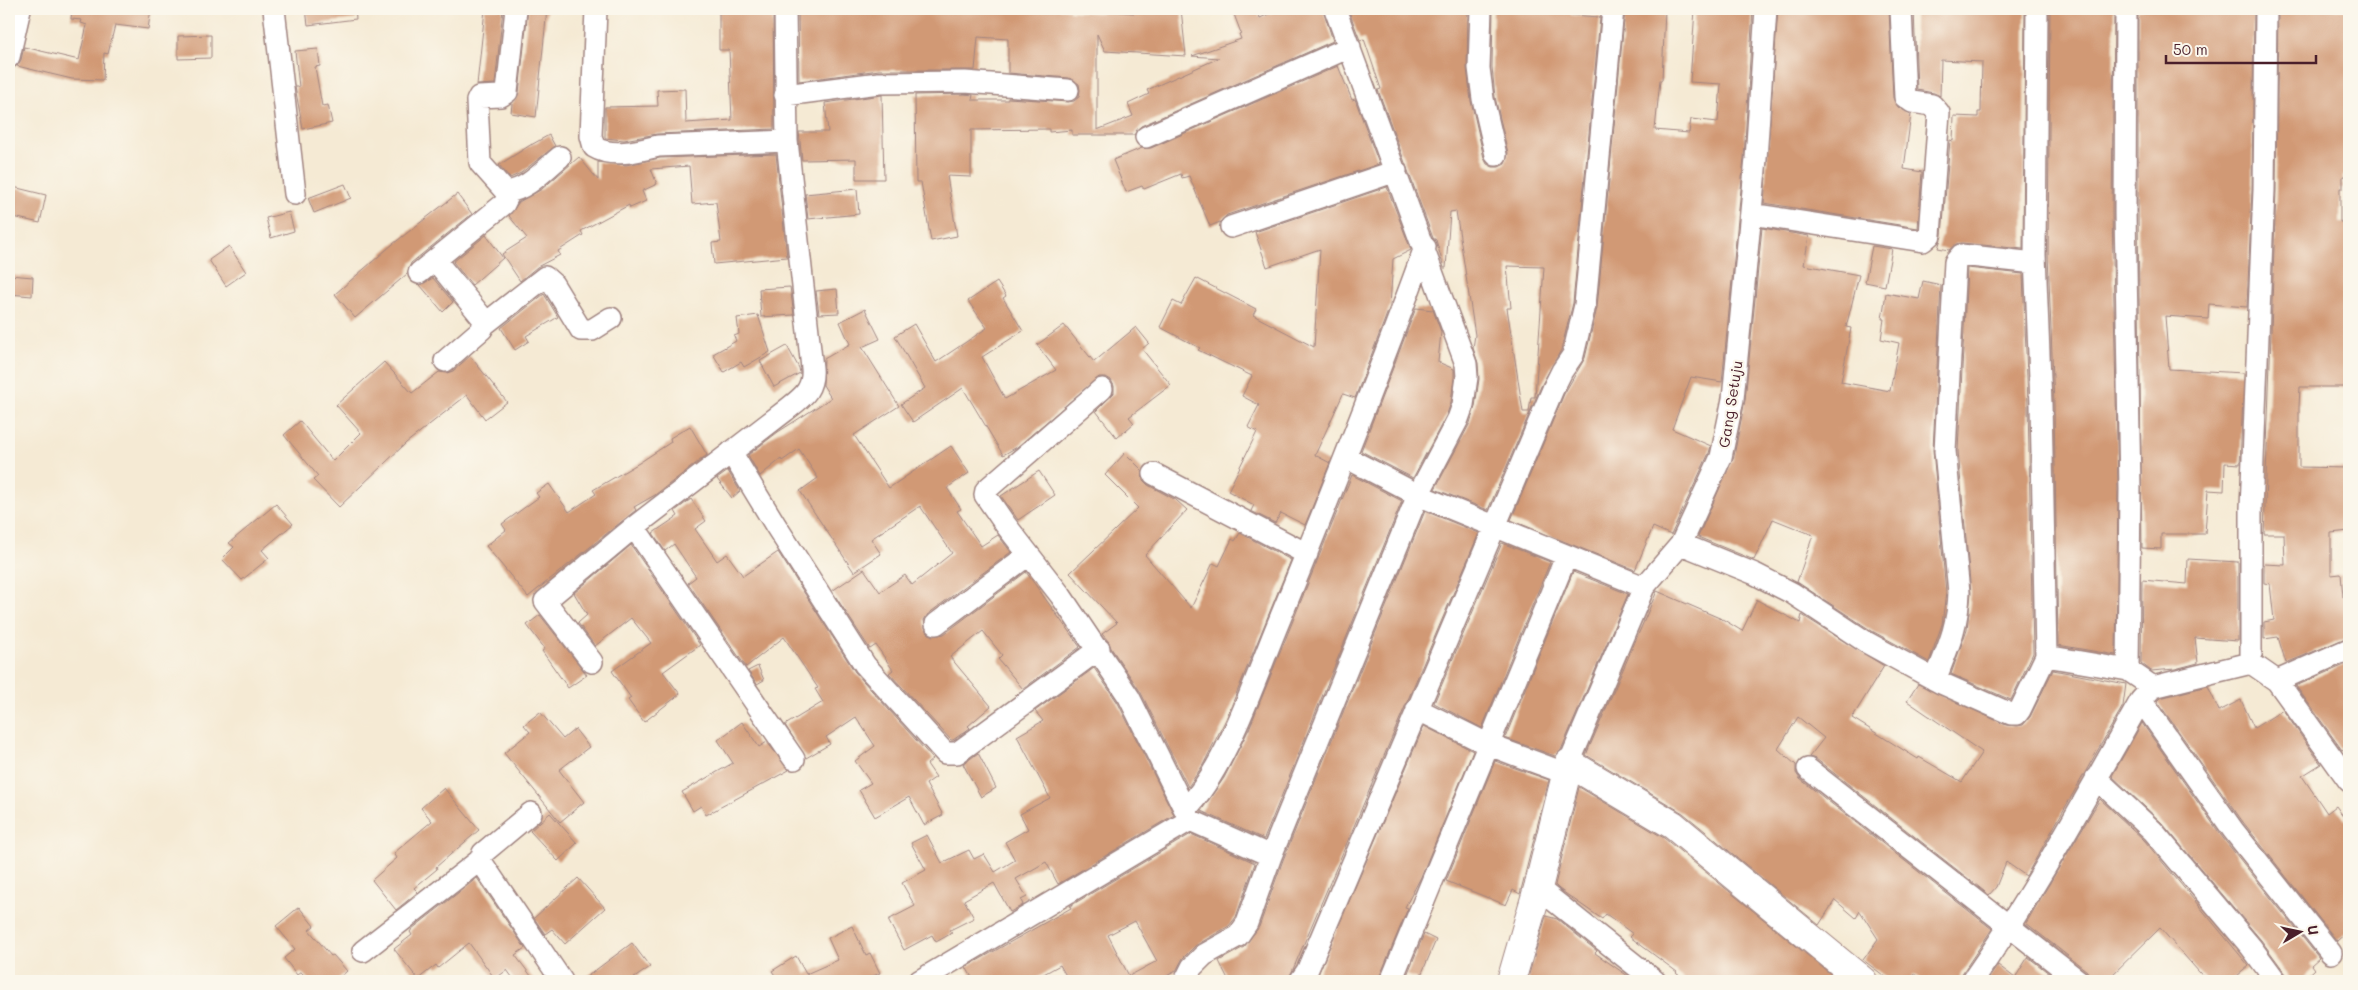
<svg xmlns="http://www.w3.org/2000/svg" width="2358" height="990" font-family="Mali,sans-serif">
	<style>
		.building { fill: #d19975; fill-rule: evenodd }
		.lines { fill: none; stroke-linecap: round; stroke-linejoin: round }
		.street-casing { stroke: #a08480; stroke-width: 24 }
		.secondary-casing { stroke: #a08480; stroke-width: 30 }
		.street { stroke: #fff; stroke-width: 21 }
		.secondary { stroke: #fff; stroke-width: 28 }
		.labels { text-anchor: middle; dominant-baseline: central; stroke-width: 4.5; stroke-linejoin: round; paint-order: stroke }
		.street-label { font-size: 15px; fill: #4a1f2b; stroke: #fbf7ec }
	</style>
	<rect width="100%" height="100%" fill="#fbf7ec"/>
	<filter id="ink" filterUnits="userSpaceOnUse"><feTurbulence type="fractalNoise" baseFrequency=".02" numOctaves="2"/><feDisplacementMap in="SourceGraphic" scale="10" xChannelSelector="R" yChannelSelector="G"/><feConvolveMatrix kernelMatrix="1 2 1 2 8 2 1 2 1" color-interpolation-filters="sRGB"/></filter>
	<filter id="wash" filterUnits="userSpaceOnUse"><feTurbulence type="fractalNoise" baseFrequency=".0096" numOctaves="4" result="noise"/><feDisplacementMap in="SourceGraphic" scale="20" xChannelSelector="R" yChannelSelector="G"/><feGaussianBlur stdDeviation="1.12" result="paint"/><feColorMatrix in="noise" values="0 0 0 0 0 0 0 0 0 0 0 0 0 0 0 0 0 1.4 0 .05"/><feComposite in="paint" operator="in"/></filter>
	<g filter="url(#wash)">
		<rect width="100%" height="100%" fill="#f5ead4"/>
		<g id="blocks">
			<path class="building" d="M72,9H151L148,29L115,25L108,54L104,53L103,80L72,79L17,66L21,60L24,47L79,60L87,25L81,23L82,20L71,19Z
				M306,9H355L356,19L308,25Z
				M485,9H503L495,84L477,85Z
				M528,9H547L536,117L511,113L512,104L519,93Z
				M719,9H773L774,129L657,134L624,140L605,138V107L658,106L657,90L685,89L686,123L732,120L729,50H719Z
				M798,9H1069V11L1102,13V10L1134,13V10L1160,12L1159,9H1181L1186,56L1105,51L1097,34V130L1133,116L1128,104L1149,94L1147,90L1219,58L1192,56L1241,39L1239,34L1241,33L1232,9H1257L1260,18L1280,9H1323L1333,41L1141,126L1134,135H1072V130L1049,132V129L971,130V177L947,176L957,236L931,241L921,182H916L915,95L965,94L973,95L972,100H1008V98L1068,102L1074,101L1079,97L1080,90L1079,84L1069,78L1008,73V39L978,37L975,70H879L799,81Z
				M1348,9H1468L1467,68L1471,101L1484,158L1487,164L1493,167H1499L1505,164L1508,153L1495,97L1492,67L1493,9H1571V15L1600,17L1573,303L1561,350L1542,384L1488,510L1435,489L1470,423L1475,407L1479,379L1478,363L1473,348L1475,335L1456,211L1450,212L1446,268H1444L1436,240L1433,238L1378,90L1381,89L1364,39L1360,40ZM1507,266L1544,267L1535,397H1531L1529,412H1523L1507,308H1511Z
				M1625,9H1665L1662,80H1660L1655,130L1689,133L1691,119L1718,122L1721,84L1690,82L1695,9H1753L1744,158L1722,382L1691,377L1672,429L1711,446L1709,453L1671,535L1653,527L1635,570L1511,520L1564,394L1585,358L1597,308Z
				M1778,9H1889L1893,98L1898,107L1911,114L1904,169L1922,172L1918,228L1764,203Z
				M1914,9H2025L2023,249L1962,243L1956,244L1949,250L1938,248L1942,236L1950,140L1953,141L1954,116L1978,117V112H1981L1982,62L1941,60L1940,96L1934,93L1917,90Z
				M2050,9H2114L2112,212L2118,489L2116,655L2058,645L2054,404L2048,255Z
				M2138,9H2254L2252,190L2247,307L2209,304L2208,319L2165,316L2169,369L2244,373L2240,464L2225,463L2224,491L2208,490L2205,534H2161V549L2142,548L2138,212Z
				M2278,9H2349V176H2343V188H2340V222H2349L2347,289H2349V387H2300L2299,407V467L2349,468V531L2331,533V575L2341,574L2343,597L2349,595V637L2286,663L2278,637L2264,639V622L2274,620L2270,584L2264,583V564L2285,565L2284,534H2264L2276,190Z
				M211,35V58L178,59V36Z
				M318,49L320,66L315,67L322,106L328,105L332,123L303,129L295,87H299L295,51Z
				M1338,66L1352,100L1355,99L1379,164L1227,215L1220,222L1210,226L1189,176L1182,178L1181,174L1144,189L1142,186L1126,192L1113,160L1142,148H1151Z
				M882,95L884,179H856V159L802,160L799,132H828L825,103Z
				M549,135L555,146L521,173L510,178L499,165L532,144L531,145Z
				M776,154L787,257L714,264L712,243L721,242L716,202L692,204L689,166L651,169L657,184L642,191L646,201L630,208L629,205L581,231L583,235L558,251L560,255L537,267L520,281L502,254L527,238L509,216L519,202L542,189L579,157L598,180V162L626,165L660,158Z
				M345,184L351,198L314,213L308,198Z
				M9,186L46,195L40,223L9,216Z
				M1387,187L1411,250L1393,259L1390,306L1355,398L1343,394L1315,455L1330,463L1305,525L1281,513L1275,523L1251,511L1254,505L1228,491L1257,432L1248,427L1259,405L1242,396L1252,376L1198,350L1200,348L1160,327L1173,301L1181,305L1196,278L1256,309L1253,315L1314,347L1320,249L1267,267L1255,232Z
				M857,189L859,214L808,219L805,194Z
				M457,194L472,214L411,263L407,274L355,318L335,294L393,244Z
				M289,212L294,231L271,238L266,218Z
				M1762,228L1809,236L1804,265L1859,275L1846,327L1851,328L1841,382L1890,391L1899,343L1881,339L1884,319H1882L1886,293L1919,299L1923,281L1941,285L1933,450L1946,592L1942,624L1929,662L1872,631L1797,582L1813,535L1773,519L1754,560L1698,537L1734,456L1745,400Z
				M486,235L503,258L472,285L453,262Z
				M229,246L246,272L226,286L209,260Z
				M1872,246L1892,249L1885,286L1865,282Z
				M1967,268L2023,274L2028,404L2033,653L2011,700L1951,674L1967,629L1971,593L1958,451Z
				M9,275L33,277L32,296L9,294Z
				M433,278L453,302L443,312L420,285Z
				M997,282L1006,296L1003,298L1023,331L982,357L1005,399L1056,370L1037,345L1064,325L1094,362L1136,327L1149,343L1142,349L1171,385L1129,417L1134,423L1117,438L1096,411L1114,393V386L1111,380L1106,377H1099L1017,447L1003,455L963,388L913,422L901,404L925,388L895,336L914,324L936,362L987,328L968,301Z
				M790,287L794,315L761,317L759,289Z
				M837,289L839,313L819,314L816,291Z
				M544,294L558,317L526,336L529,341L515,350L501,328Z
				M1416,308L1433,310L1441,332L1438,362L1454,369V377L1451,402L1447,414L1413,478L1361,451Z
				M865,309L880,339L862,347L899,406L854,435L889,488L951,446L969,473L947,488L961,509L957,511L981,546L998,535L1011,552L928,614L924,620L926,631L932,636L944,634L1026,572L1080,647L1023,689L998,659L1002,655L983,631L950,657L991,706L968,726L970,728L953,740H951L889,673L893,670L876,645L870,649L832,591L864,569L880,592L905,575L912,585L952,553L920,506L871,539L881,554L854,572L800,491L818,478L799,449L782,461L781,459L760,476L748,455L778,432L831,398L823,385L824,359L850,344L840,322Z
				M758,315L770,352L744,367L741,362L724,372L713,354L736,341L734,336L739,334L737,318Z
				M787,346L799,368L800,373L774,387L760,361Z
				M470,356L507,402L485,419L467,395L406,443L339,507L313,480L318,476L284,435L300,421L333,461L361,433L336,405L384,362L412,393L439,372L447,373L453,371Z
				M690,426L707,455L655,495L634,507L636,510L528,597L486,546L506,530L502,524L539,497L536,493L549,484L569,512L596,494L593,490L639,463L671,442L670,438Z
				M1125,453L1142,470L1143,480L1148,485L1176,500L1187,510L1145,555L1191,608L1213,563L1219,566L1232,539L1235,541L1240,533L1291,560L1226,719L1203,765L1188,787L1140,691L1111,648L1109,642L1102,634L1117,623L1070,573L1138,508L1105,475Z
				M728,471L740,491L732,498L717,479Z
				M1039,471L1055,495L1018,520L1001,496Z
				M1352,475L1402,501L1264,839L1201,811L1224,778L1249,729Z
				M691,499L706,521L695,529L717,561L727,554L743,576L778,552L855,672L933,759L927,764L936,777L926,784L943,815L924,825L909,797L875,817L859,790L871,783L855,761L875,746L856,717L826,737L830,744L806,758L785,725L823,702L815,689L818,688L784,637L746,667L688,583L696,577L674,544L665,551L653,533L678,516L675,511Z
				M276,504L293,524L262,550L269,558L242,580L222,559L234,547L229,543Z
				M1425,511L1479,533L1288,981H1229L1219,961L1244,947L1259,927L1283,860Z
				M1502,543L1550,562L1482,728L1434,703Z
				M631,545L700,645L663,672L680,694L644,722L628,700L631,698L612,671L651,643L631,618L595,646L578,623L587,615L574,593Z
				M2188,559L2238,562V641L2195,638L2198,663L2175,669L2151,671L2141,663L2142,580L2187,584Z
				M1573,572L1628,594L1561,750L1555,756L1505,738Z
				M1657,591L1724,620L1742,631L1757,600L1800,623L1802,615L1884,666L1852,718L1918,759L1919,757L1962,782L1982,752L1907,701L1918,684L2006,725L2017,726L2023,725L2030,717L2053,670L2126,684L2123,706L2026,876L2006,862L1996,887L1989,895L1816,759L1809,757L1824,738L1798,717L1778,749L1796,765V773L1800,779L1992,929L1957,981H1924L1914,974L1909,981H1891L1863,960L1878,939L1860,911L1856,918L1835,900L1819,925L1683,813L1586,755Z
				M540,615L587,675L568,688L542,651L545,649L527,625Z
				M2349,663V747L2342,750L2296,686Z
				M758,666L764,680L757,684L748,671Z
				M1094,668L1118,703L1174,815L1058,884L1046,862L1016,879L1027,897L1021,900L1023,905L1010,912L994,883L964,900L974,918L950,930L952,933L936,942L932,935L904,950L888,920L915,906L902,883L926,870L911,843L927,835L942,863L969,850L974,859L984,854L995,872L1015,860L1005,842L1028,829L1020,814L1050,798L1017,736L1043,721L1035,711Z
				M2208,686L2219,711L2241,700L2254,728L2283,710L2321,764L2302,776L2327,813L2336,806L2349,824V930L2337,941L2243,822L2157,701L2160,698Z
				M540,712L563,739L575,729L589,747L559,770L584,802L560,822L504,753L530,732L524,725Z
				M742,722L759,747L767,742L789,770L706,815L701,806L693,811L682,792L733,763L718,740Z
				M2142,723L2223,838L2319,958L2311,965L2314,969L2301,981H2288L2286,974L2261,940L2162,823L2112,776Z
				M1424,726L1473,751L1420,879L1405,907L1408,908L1382,971L1377,981H1315Z
				M978,753L996,788L981,797L963,764Z
				M1495,761L1549,780L1520,894L1513,890L1506,905L1446,881Z
				M1579,787L1664,838L1839,981H1686L1676,973L1677,972L1630,937L1633,934L1606,914L1602,919L1559,889L1555,885Z
				M444,788L479,830L436,867L437,869L414,888L418,892L396,910L372,880L397,858L394,853L432,821L421,808Z
				M2100,799L2144,840L2249,966L2231,981H2207L2160,928L2106,981H2091L2087,971L2026,923Z
				M550,813L577,843L558,861L530,831Z
				M1191,834L1255,863L1236,917L1229,926L1195,946L1183,958L1176,971L1157,981H1069L1060,965L1031,981H974L966,967L1071,908L1070,906ZM1135,921L1157,961L1129,976L1108,935Z
				M477,878L525,948L515,955L535,981H515L507,970L495,979L469,943L438,968L436,965L418,979L394,949L412,935L410,932L412,929Z
				M578,878L605,908L565,944L552,929L545,934L534,918Z
				M299,907L314,926L309,930L331,956L333,955L347,971L336,981H310L301,972L297,975L284,958L295,949L276,926Z
				M1546,916L1557,919L1597,951L1595,953L1635,981H1527Z
				M852,926L866,955L870,953L880,973L862,981H779L772,971L796,956L806,974L838,960L828,938Z
				M1424,934L1436,940L1419,980L1407,975Z
				M632,943L650,967L630,981H581Z
				M2028,957L2059,981H1987L1998,965L2015,978Z"/>
		</g>
	</g>
	<g filter="url(#ink)">
		<use href="#blocks" fill-opacity="0" stroke="#a08480" stroke-width="1"/>
		<g class="lines">
			<g class="street-casing">
				<path id="street" d="M274,9L295,194
					M516,9L507,92L501,96L479,97L477,101L480,163L506,192C527,190 544,170 560,157
					M596,9L591,136L594,147C612,158 638,151 658,146L787,141
					M785,9L787,141L812,368C814,391 801,398 785,411L634,527L794,759
					M1481,9L1479,68L1483,99L1496,155
					M2126,9L2125,212L2130,489L2128,670L2153,687
					M9,57L20,9
					M785,95L879,83L965,82L1068,90
					M1146,137L1350,47
					M1751,214L1923,241L1930,235L1939,113L1932,105L1912,102L1905,97L1901,9
					M1231,227L1396,171
					M435,260L485,321L482,329L445,361
					M419,273L504,204L510,192
					M485,324L545,277L553,284L581,330H592L611,318
					M731,452L776,526L865,665L945,753H957L1099,649
					M1347,458L1418,495L1644,587
					M1154,474L1307,554
					M1681,544L1755,574L1792,593L1866,642L1941,683L2011,714H2017L2020,710L2046,656L2041,404L2035,255L2037,9
					M936,624L1028,555
					M2046,656L2128,670
					M592,662L545,601L634,527
					M2251,663L2277,681L2349,781
					M1935,680C1948,647 1958,627 1959,592L1945,451L1955,262L1961,255L2035,263
					M2277,681L2349,649
					M2141,700L2233,830L2331,953
					M1417,709L1489,745L1567,774
					M1569,763L1644,587L1681,544L1721,457L1733,399L1756,159L1766,9
					M1808,769L2079,981
					M2096,778L2153,831L2251,947L2276,981
					M1186,809C1226,767 1253,685 1275,631C1327,504 1378,377 1425,247
					M531,813L483,853L480,860L562,981
					M1190,820L1271,856
					M1538,888L1655,981
					M363,951L480,860
					M919,981L1190,820L1129,697L1061,596L1005,524L985,495L986,490L1102,389
					M1185,981L1192,967L1204,955L1238,936L1247,923L1271,856L1418,495L1458,419L1463,405L1467,377L1466,364L1335,9
					M1300,981L1307,971L1553,389L1562,371L1573,355L1585,305L1613,9
					M1391,981L1566,557
					M1972,981C2035,892 2087,795 2141,700L2153,687L2251,663V508L2264,190L2266,9"/>
			</g>
			<g class="secondary-casing">
				<path id="secondary" d="M1511,981L1538,888L1569,763L1673,825L1863,981"/>
			</g>
			<use href="#street" class="street"/>
			<use href="#secondary" class="secondary"/>
		</g>
	</g>
	<g class="labels">
		<g class="street-label">
			<text transform="translate(1730 404) rotate(-81)">Gang Setuju</text>
		</g>
	</g>
	<rect width="2358" height="990" fill="none" stroke="#fbf7ec" stroke-width="30"/>
	<g transform="translate(2300 932) rotate(81)" stroke="#fbf7ec" stroke-width="4" paint-order="stroke">
	<path d="M0-4L9 19L0 12L-9 19Z" fill="#4a1f2b"/>
	<text y="-8" font-size="14" font-weight="bold" text-anchor="middle" fill="#4a1f2b">U</text>
	</g>
	<path d="M2166 55v8h150v-8" fill="none" stroke="#4a1f2b" stroke-width="2.5"/>
	<text x="2173" y="55" font-size="15" fill="#4a1f2b" stroke="#fbf7ec" stroke-width="4" paint-order="stroke">50 m</text>
</svg>
